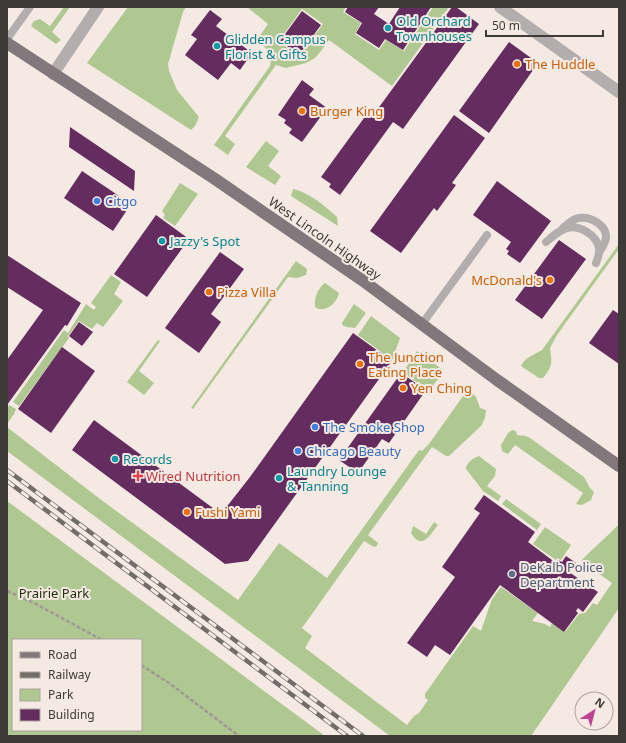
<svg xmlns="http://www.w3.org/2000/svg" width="626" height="743" font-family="'Noto Sans',sans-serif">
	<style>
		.green { fill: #afc791; fill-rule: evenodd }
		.building { fill: #652c60 }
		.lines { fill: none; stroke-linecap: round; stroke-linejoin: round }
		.path { stroke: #a19994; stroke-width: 2.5; stroke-dasharray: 4 2; stroke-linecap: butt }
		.lane { stroke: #b3adae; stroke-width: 8 }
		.street { stroke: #b3adae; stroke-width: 12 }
		.primary { stroke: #82787b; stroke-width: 12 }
		.rail-casing { stroke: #736d69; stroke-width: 4.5 }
		.rail { stroke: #f5eae3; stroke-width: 3; stroke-dasharray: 9; stroke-linecap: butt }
		.culture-dot { fill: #0f9aa8; stroke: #f5eae3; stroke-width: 1.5 }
		.food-dot { fill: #e8710a; stroke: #f5eae3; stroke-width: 1.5 }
		.shop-dot { fill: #3f7fe0; stroke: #f5eae3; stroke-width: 1.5 }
		.health-dot { fill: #e0444e; stroke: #f5eae3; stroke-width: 1.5 }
		.service-dot { fill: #5c6f8a; stroke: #f5eae3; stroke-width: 1.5 }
		.labels { text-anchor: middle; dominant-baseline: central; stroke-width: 4; stroke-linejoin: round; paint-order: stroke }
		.culture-label { font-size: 13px; fill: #0d838f; stroke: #f5eae3; text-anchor: start }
		.food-label { font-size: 13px; fill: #c56008; stroke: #f5eae3; text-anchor: start }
		.shop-label { font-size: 13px; fill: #366cbe; stroke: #f5eae3; text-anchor: start }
		.street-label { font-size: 13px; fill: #3e3a37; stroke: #f5eae3 }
		.health-label { font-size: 13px; fill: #be3a42; stroke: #f5eae3; text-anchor: start }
		.service-label { font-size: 13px; fill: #4e5e75; stroke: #f5eae3; text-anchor: start }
		.park-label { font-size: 13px; fill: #222f0e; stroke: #f5eae3 }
	</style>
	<rect width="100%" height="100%" fill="#f5eae3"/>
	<path class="green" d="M64,7H70L52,32L61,40L56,44L31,26L34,21L40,19L50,26Z
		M128,7H186L183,12L168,64L169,71L177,90L199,117L195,126L191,130L87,63Z
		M247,7H346L343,12L361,23L355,34L379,50L386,40L404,51L433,7H449L392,86L329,40L321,51L315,58L306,63L286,68L276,65L225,136L235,144L228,155L214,145L270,66C273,53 266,48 257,40L268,24ZM302,9L323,24L299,57L279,41Z
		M266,141L279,151L268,166L281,176L275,185L246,167Z
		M180,183L198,194L175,226L163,218L165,215L162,211Z
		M293,189C310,193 324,205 337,217L338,226L291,196Z
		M619,244V249L557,335L550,348C552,362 553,366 543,378H539L521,366C525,357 534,355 542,350Z
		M296,261L307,269L306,275L297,278L288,277L193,409L191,408Z
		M111,275L121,282L114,294L123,301L103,327L97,323L92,329L79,321L68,336L69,338L19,406L13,402L64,330L68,333L86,304L94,310L96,307L91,303Z
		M325,283L339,293C337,303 325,314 315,307C314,298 318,288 325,283Z
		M354,304L366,313L355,328L347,327L342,325V323Z
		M371,316L400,338L392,360L358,335Z
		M158,340L160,341L139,371L154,383L144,395L127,382Z
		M417,351L443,370L442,374L429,391L403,372Z
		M468,389L476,397L480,408L486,410L485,418L481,426L449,456H446L432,447L368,535L378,543L377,546L374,547L364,541L302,628L312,636L305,648L407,725L414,716L419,713L428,700L425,698V694L473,626L481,631L492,599L501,587L538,613L532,621L545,624L550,627L552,623L565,632L579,614L585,613L593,603L597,605L612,583L581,561C593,548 607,537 619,524V608L531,736H390L7,451V427L100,499L238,600L279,543L327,578L419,450L422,451L429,444Z
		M9,405L16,409L14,414L7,424V409Z
		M512,430L516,431L517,435L526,436L530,438L584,477L590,488L594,492L591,500L582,505L576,504L583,493L515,445L508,454L502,451L501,445L508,433Z
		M479,456L496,469L495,476L487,486L501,496L498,501L483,491L466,469C466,463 473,458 479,456Z
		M506,499L541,524L537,530L502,504Z
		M7,501L325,736H7ZM13,640H141V730H13Z
		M434,522L438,525C430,535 422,551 411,533L413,526L426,534Z
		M545,527L571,545L561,560L557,558L556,560L533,544Z"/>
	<path class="building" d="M348,7H379L374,14L389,24L400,7H431L403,50L385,39L379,48L356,33L362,23L345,12Z
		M452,7H456L479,24L403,129L393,122L340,195L329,187L331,184L321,177L372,107L377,110Z
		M210,10L222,19L216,26L252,53L240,70L231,63L218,80L185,55L197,39L191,35Z
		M302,11L321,25L299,55L280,41Z
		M509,42L538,63L489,133L459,111Z
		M302,80L314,89L309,95L327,108L302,142L289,133L292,129L284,123L286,120L278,115Z
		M454,115L485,138L452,183L456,185L437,211L434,208L401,253L370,231Z
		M70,127L135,171L134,191L69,147Z
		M82,171L131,204L113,231L64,198Z
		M497,181L551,221L520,263L507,254L509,251L506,249L511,242L473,215Z
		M156,215L189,239L147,297L114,274Z
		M559,240L586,259L542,319L515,300Z
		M220,252L244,269L211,314L221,322L199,353L165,328Z
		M7,255L81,303L67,326L65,325L7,405V360L43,310L7,287Z
		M613,310L619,314V364L589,343Z
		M79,322L93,332L82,346L69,336Z
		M353,333L392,361L248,561L225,564L72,450L94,420L221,514L250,477Z
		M62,347L95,371L51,433L18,409Z
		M401,373L426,390L389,443L382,439L358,473L339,460Z
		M484,495L535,532L528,542L556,563L558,560L562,562L566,556L576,563L569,572L598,592L583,612L578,608L576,611L578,613L564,632L500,585L450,655L435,645L427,657L407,643L455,577L442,567L480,513L474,509Z"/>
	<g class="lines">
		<path class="path" d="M7,591L36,604L102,640
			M141,665L169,683L239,736"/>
		<path class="lane" d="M7,39L30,7
			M563,228C568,224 572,219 579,218C590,216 607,225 606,238C605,244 602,248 599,252
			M546,242C552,237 559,230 567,228C579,225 596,234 599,248C600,253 598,258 596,263
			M422,324L487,235"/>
		<path class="street" d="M500,7L619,92
			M53,74L98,7"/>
		<path class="primary" d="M7,43L215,179L276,221L362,280L497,380L619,466"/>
		<g class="rail-casing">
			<path id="rail" d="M7,470L363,736
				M7,481L347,736"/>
		</g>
		<use href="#rail" class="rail"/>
	</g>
	<g class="culture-dot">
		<circle cx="388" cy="28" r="4"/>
		<circle cx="217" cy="46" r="4"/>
		<circle cx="162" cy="241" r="4"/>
		<circle cx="115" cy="459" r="4"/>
		<circle cx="279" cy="478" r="4"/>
	</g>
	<g class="food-dot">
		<circle cx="517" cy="64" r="4"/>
		<circle cx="302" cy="111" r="4"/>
		<circle cx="550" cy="280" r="4"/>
		<circle cx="209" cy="292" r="4"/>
		<circle cx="360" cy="364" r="4"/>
		<circle cx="403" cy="388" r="4"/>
		<circle cx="187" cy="512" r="4"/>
	</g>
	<g class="shop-dot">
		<circle cx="97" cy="201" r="4"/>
		<circle cx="315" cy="427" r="4"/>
		<circle cx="298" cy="451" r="4"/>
	</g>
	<path class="health-dot" d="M136 470h4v4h4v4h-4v4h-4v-4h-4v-4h4z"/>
	<circle class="service-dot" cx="512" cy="574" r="4"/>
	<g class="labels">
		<g class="culture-label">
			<text x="396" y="21">Old Orchard<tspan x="396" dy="15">Townhouses</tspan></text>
			<text x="225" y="39">Glidden Campus<tspan x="225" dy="15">Florist &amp; Gifts</tspan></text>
			<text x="170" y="241">Jazzy's Spot</text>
			<text x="123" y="459">Records</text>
			<text x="287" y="471">Laundry Lounge<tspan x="287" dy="15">&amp; Tanning</tspan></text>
		</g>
		<g class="food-label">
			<text x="525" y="64">The Huddle</text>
			<text x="310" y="111">Burger King</text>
			<text x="542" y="280" text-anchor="end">McDonald's</text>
			<text x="217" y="292">Pizza Villa</text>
			<text x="368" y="357">The Junction<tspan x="368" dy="15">Eating Place</tspan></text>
			<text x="411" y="388">Yen Ching</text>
			<text x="195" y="512">Fushi Yami</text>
		</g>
		<g class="shop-label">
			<text x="105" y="201">Citgo</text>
			<text x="323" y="427">The Smoke Shop</text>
			<text x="306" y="451">Chicago Beauty</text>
		</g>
		<g class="street-label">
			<text transform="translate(325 238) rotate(35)">West Lincoln Highway</text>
		</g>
		<g class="health-label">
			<text x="146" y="476">Wired Nutrition</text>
		</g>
		<g class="service-label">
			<text x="520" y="567">DeKalb Police<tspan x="520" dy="15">Department</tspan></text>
		</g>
		<g class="park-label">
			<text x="54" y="593">Prairie Park</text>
		</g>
	</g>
	<rect width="626" height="743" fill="none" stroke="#3e3a37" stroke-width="16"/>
	<rect x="12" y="639" width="130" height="92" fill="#f5eae3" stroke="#aca49e"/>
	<rect x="20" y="652" width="20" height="6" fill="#82787b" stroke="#aca49e"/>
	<text x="48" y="659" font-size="12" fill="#3e3a37">Road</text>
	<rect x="20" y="672" width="20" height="6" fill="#736d69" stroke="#aca49e"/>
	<text x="48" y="679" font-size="12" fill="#3e3a37">Railway</text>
	<rect x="20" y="689" width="20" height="12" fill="#afc791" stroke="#aca49e"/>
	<text x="48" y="699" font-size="12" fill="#3e3a37">Park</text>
	<rect x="20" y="709" width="20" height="12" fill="#652c60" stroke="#aca49e"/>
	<text x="48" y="719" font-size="12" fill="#3e3a37">Building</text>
	<g transform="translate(594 711) rotate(36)"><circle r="19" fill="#f5eae3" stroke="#aca49e"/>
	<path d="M0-3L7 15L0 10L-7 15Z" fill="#be4292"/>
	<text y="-6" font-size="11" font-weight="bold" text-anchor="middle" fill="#3e3a37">N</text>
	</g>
	<path d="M486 30v6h117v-6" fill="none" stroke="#3e3a37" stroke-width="2"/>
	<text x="492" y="30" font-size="12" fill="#3e3a37" stroke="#f5eae3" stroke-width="3" paint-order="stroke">50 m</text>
</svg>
